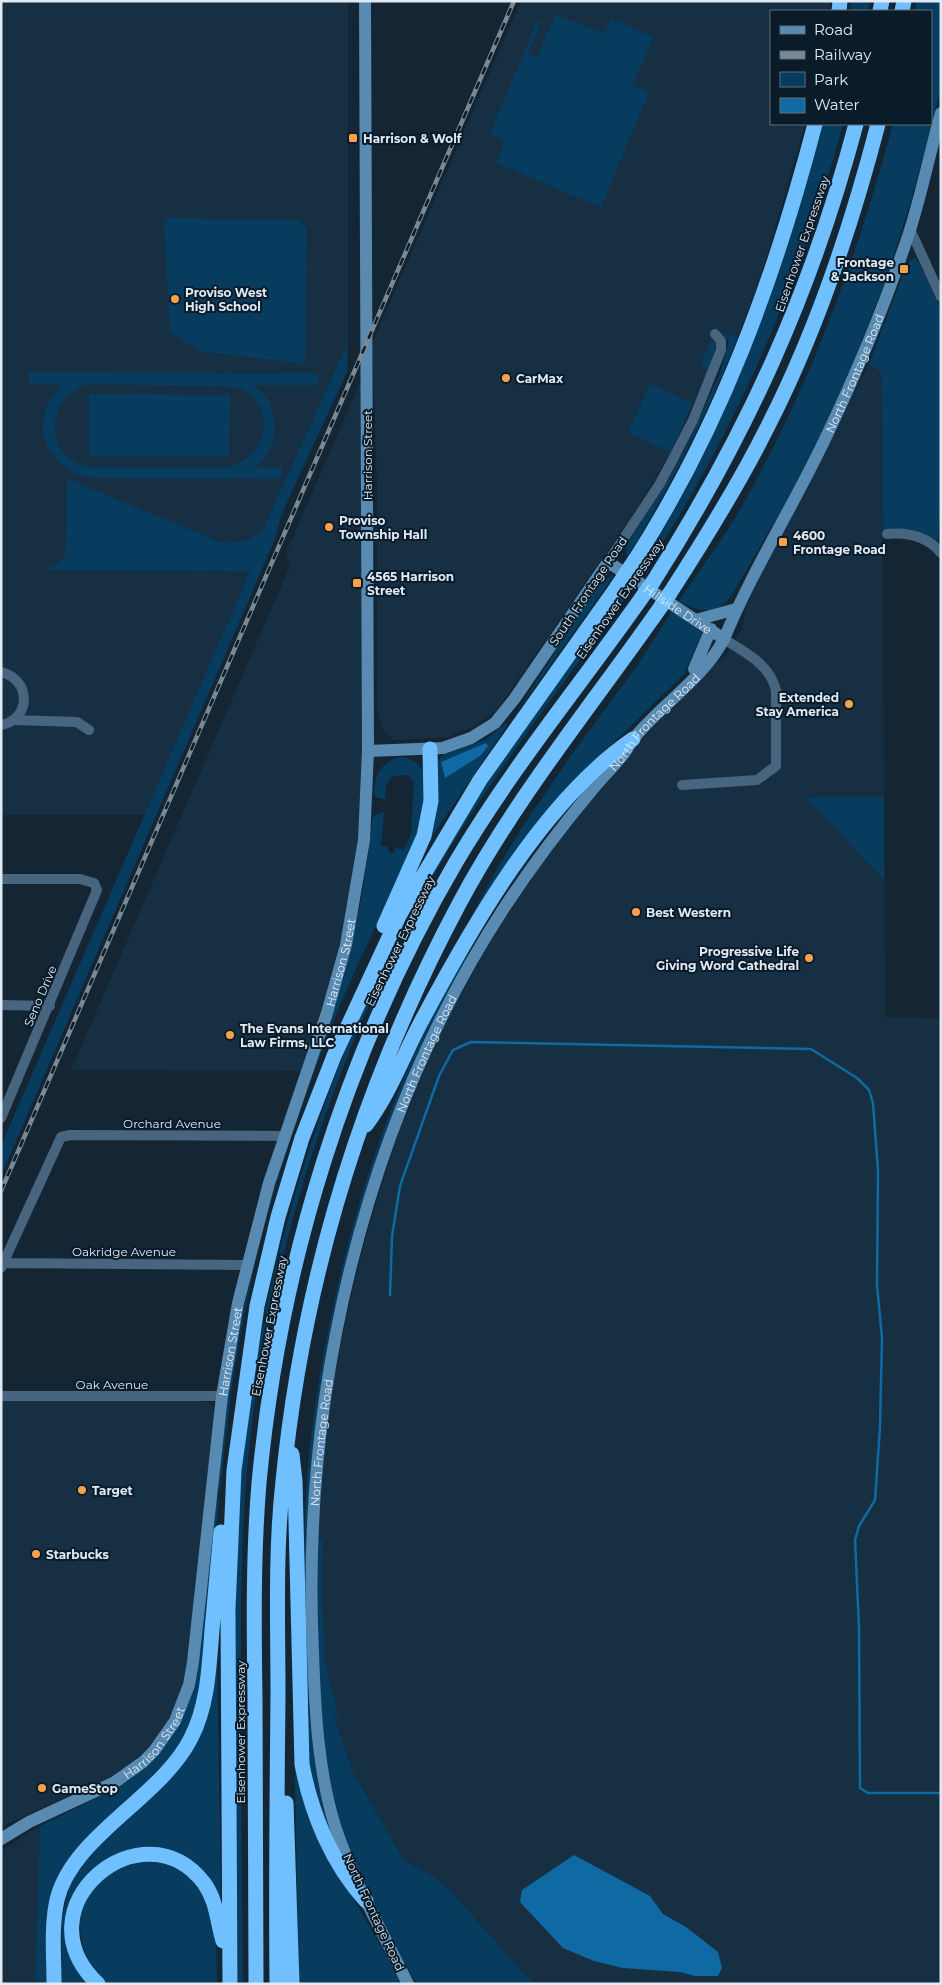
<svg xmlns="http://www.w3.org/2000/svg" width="942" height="1985" font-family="Montserrat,sans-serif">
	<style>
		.built { fill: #172f42 }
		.green { fill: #073c5f; fill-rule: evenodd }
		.water { fill: #0f6aa4 }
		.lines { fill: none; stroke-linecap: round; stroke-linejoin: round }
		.stream { stroke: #0f6aa4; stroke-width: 2.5 }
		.minor { stroke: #47657e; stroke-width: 10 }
		.secondary { stroke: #588ab2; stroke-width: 12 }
		.motorway { stroke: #70c0ff; stroke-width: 15 }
		.rail-casing { stroke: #7b8995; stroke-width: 4.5 }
		.rail { stroke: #0a1c2a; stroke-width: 2.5; stroke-dasharray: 8; stroke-linecap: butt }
		.motorway-bridge { stroke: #70c0ff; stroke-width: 15 }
		.poi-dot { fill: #f7a248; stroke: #0a1c2a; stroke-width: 2 }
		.labels { text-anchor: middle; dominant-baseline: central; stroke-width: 4; stroke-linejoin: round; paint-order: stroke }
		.poi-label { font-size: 12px; font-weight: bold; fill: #dfeaf4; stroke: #0a1c2a; text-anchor: start }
		.street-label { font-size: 12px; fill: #dfeaf4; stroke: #0a1c2a }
	</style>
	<rect width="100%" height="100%" fill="#142634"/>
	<path class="built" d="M1,1H348V342L263,529L245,541L223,543L67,478L66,551L61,562L45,570L250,571L145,815H1Z
		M521,1H830L829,11H771V124H805L766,260L738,337L722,332L709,369L671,452L631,517L498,708L475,726L447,737L394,740L385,734L382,728L377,709V485L372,344Z
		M869,364L879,371L882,383L885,1017L941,1018V1984H537L524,1974L451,1891L435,1878L403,1859L353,1772L334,1717L339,1715L325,1664L322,1592L323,1541L317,1540L324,1447L331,1393L348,1310L365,1239L398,1134L446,1020L516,897L596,790L695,682L715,662L723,660L742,629L746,608L762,572Z
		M363,376V780L360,840L339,960L301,1071L71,1070L290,566L286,553Z
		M1,1401H202L211,1404L215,1414L187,1670L183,1687L170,1718L149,1748L121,1772L1,1827Z
		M40,1826L35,1984H1V1851Z"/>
	<path class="green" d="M851,1H870L868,11H850Z
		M916,1H941V89L911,201L886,279L855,358L818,440L782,509L731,596C715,616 700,612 679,601C699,571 720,543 738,513C808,391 857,259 893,124H931V11H915Z
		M555,15L605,33L611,19L654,37L633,85L649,92L601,207L496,163L505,141L490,134L537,21L541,23L528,53L537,57Z
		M822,124H843C799,285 734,435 642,575L641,565C732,426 777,281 822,124Z
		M164,218L299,220L307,229L305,364L199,351L170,332Z
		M914,258L919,262L941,309V488L938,541L920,533L883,531L882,380L879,371L869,364L907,264Z
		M722,332L738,337C707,414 671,486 627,557L626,545L672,473L689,441L720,373L729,342Z
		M711,340L716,344L709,369L700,366Z
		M348,342L347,372L292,491L281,516L275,539L1,1176V1146L250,571L43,570L61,562L66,551L67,478L223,543L245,541L263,529Z
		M29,372L318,373V385H255C280,406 283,447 255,467H282L281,479L97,478C47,475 23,420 63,385L29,384ZM89,384L236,387C278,401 270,458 228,467H92C44,461 42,397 89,384Z
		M650,384L693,403L671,452L628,433Z
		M89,394L230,395L229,457L89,456Z
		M610,576L613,577L514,716L599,584Z
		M634,586C563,686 486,781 426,889C325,1075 260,1284 245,1496C240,1566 241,1636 241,1706C241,1799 242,1891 243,1984H238C237,1889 236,1794 236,1699C235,1622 235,1544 242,1467C261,1273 319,1084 410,912C471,797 550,693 625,588Z
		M672,611L703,633L684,674L609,747L478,913L474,911L502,860L525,823L570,757L637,666Z
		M506,723L508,724L425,847L438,761L443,755L485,740Z
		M400,757C436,760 425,803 420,828C415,851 396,885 385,907C364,950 344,994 326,1040C286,1142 253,1251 236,1361C229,1403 225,1446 220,1489H217L230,1379L247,1293L281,1162L344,977L362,896L373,816L384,812L381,846L388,847L389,853H395V847L403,850L411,835L414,782L408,775L392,776L386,786L385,799L378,798L374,794C375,775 380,763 400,757Z
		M806,797H884V880Z
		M463,958L466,959L424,1039L376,1166L311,1478L306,1561L331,1836L309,1780L305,1724C306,1723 309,1718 309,1717C311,1709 307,1697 306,1689C305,1680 306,1670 305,1661C304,1589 302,1518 310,1446C330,1278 378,1106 463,958Z
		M216,1498H219L200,1691L187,1730L173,1754L155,1774L71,1858L49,1984H35L40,1826C118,1787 176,1767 197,1674Z
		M317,1540L323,1541L322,1592L325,1664L339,1715L334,1717L353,1772L403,1859L435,1878L451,1891L524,1974L537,1984H417C387,1931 353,1876 338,1816C315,1727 318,1632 317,1540Z
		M292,1628L296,1759L326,1850L402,1984H299Z
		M217,1652L221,1899L204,1874L129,1851L71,1908L92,1984H61L62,1916L71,1881L83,1862L171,1774Z
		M132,1861L167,1863L199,1884L216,1930L217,1984H107C83,1961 71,1927 88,1897C90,1892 92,1886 96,1883C105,1874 121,1868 132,1861Z"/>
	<path class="water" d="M486,743L488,746L480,756L445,778L441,762Z
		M574,1855L650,1896L663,1914L686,1927L718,1952L722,1968L718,1976H695L680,1972L623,1968L594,1961L563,1948L520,1902L522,1890Z"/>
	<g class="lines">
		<path class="stream" d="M390,1295L392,1236L400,1186L439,1076L453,1050L471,1042L811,1049L857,1078L869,1090L873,1103L878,1171L877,1285L882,1338L880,1427L875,1500L859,1526L855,1540L859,1627L860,1788L868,1793H941"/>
		<path class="minor" d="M910,229L941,297
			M887,534C908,532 927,536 941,553
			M608,562L659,485L671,463L693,420L721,350V341L715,334
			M1,672C31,679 32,719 1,725
			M15,720L77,722L89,730
			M682,785L757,780L776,766V690C769,663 745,653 724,639
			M1,879H80L94,883L97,890L1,1118
			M1,1005L50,1006
			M1,1263L247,1265
			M1,1268L61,1137L70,1135L284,1136
			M1,1396H222"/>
		<g class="secondary">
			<path d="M696,620L736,609"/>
			<path d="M694,669L711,629"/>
			<path id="s1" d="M368,751L443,748L471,738L495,723L515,698L608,562L724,639"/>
			<path id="s2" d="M1,1839L29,1822L115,1782L143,1762L154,1751L175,1721L189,1685L193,1662L222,1396L238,1303L269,1183L327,1013L346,945L364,840L368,751L365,1"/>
			<path id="s3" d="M408,1984C383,1933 354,1883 336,1829C318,1773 315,1710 313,1652C301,1396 363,1125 504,908C531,867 561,827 593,789C602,778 613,767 622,756C627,750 630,743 635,737C663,703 703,679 724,639C753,569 794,505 826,437C858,370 887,300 910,230C922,192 930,152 941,113"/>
		</g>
		<path class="motorway" d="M839,11L840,1
			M880,11L882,1
			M902,11L904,1
			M635,560C721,426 775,277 815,124
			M653,582C747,434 811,293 856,124
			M670,593C705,539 739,484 768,426C817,330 851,228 878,124
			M384,926L424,836L431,801L430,749
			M366,1125C390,1093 403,1056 421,1022C472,926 543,801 633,739
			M292,1454L295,1481L302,1764C311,1813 332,1864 366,1901
			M286,1803L292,1984
			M54,1984C54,1957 51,1927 57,1900C72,1836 161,1798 191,1738C208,1705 209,1667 212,1630C215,1598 218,1565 221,1532
			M98,1984C17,1907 143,1803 204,1883C217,1901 217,1921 223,1941
			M230,1984L228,1609L234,1470L257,1306L278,1217L302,1138L334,1056L399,916L480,780L617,587
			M256,1984C256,1889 255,1795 255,1700C254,1628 253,1555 259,1483C279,1266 346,1050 456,862C512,767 582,683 645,593
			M277,1984C276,1888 277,1791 278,1695C278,1624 275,1552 283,1481C303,1278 363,1084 459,904C516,797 593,704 662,605"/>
		<g class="rail-casing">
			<path id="rail" d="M1,1191L514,1"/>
		</g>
		<use href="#rail" class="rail"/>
		<path class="motorway-bridge" d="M617,587L635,560
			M645,593L653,582
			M662,605L670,593"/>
	</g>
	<g class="poi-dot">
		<rect x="348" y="133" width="10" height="10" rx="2.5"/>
		<rect x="899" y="264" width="10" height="10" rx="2.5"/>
		<circle cx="175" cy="299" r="5"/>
		<circle cx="506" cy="378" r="5"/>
		<circle cx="329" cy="527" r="5"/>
		<rect x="778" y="537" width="10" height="10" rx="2.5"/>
		<rect x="352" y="578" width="10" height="10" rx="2.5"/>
		<circle cx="849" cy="704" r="5"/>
		<circle cx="636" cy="912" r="5"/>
		<circle cx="809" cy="958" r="5"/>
		<circle cx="230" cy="1035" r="5"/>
		<circle cx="82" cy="1490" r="5"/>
		<circle cx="36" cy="1554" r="5"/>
		<circle cx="42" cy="1788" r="5"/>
	</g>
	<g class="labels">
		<g class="poi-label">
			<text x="363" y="138">Harrison &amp; Wolf</text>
			<text x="894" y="262" text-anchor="end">Frontage<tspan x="894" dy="14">&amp; Jackson</tspan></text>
			<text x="185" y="292">Proviso West<tspan x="185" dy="14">High School</tspan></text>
			<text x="516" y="378">CarMax</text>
			<text x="339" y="520">Proviso<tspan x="339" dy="14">Township Hall</tspan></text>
			<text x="793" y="535">4600<tspan x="793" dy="14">Frontage Road</tspan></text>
			<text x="367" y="576">4565 Harrison<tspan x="367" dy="14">Street</tspan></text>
			<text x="839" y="697" text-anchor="end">Extended<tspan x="839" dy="14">Stay America</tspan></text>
			<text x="646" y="912">Best Western</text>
			<text x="799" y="951" text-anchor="end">Progressive Life<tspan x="799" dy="14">Giving Word Cathedral</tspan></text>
			<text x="240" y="1028">The Evans International<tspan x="240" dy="14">Law Firms, LLC</tspan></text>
			<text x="92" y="1490">Target</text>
			<text x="46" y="1554">Starbucks</text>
			<text x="52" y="1788">GameStop</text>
		</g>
		<g class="street-label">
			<text transform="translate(802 244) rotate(-71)">Eisenhower Expressway</text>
			<text stroke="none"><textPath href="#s3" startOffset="1775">North Frontage Road</textPath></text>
			<text transform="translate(367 455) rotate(-90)">Harrison Street</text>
			<text transform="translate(588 591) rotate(-56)">South Frontage Road</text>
			<text transform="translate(620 599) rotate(-55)">Eisenhower Expressway</text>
			<text stroke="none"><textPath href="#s1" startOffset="414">Hillside Drive</textPath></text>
			<text stroke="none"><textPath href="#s3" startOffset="1370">North Frontage Road</textPath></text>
			<text transform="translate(400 941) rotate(-64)">Eisenhower Expressway</text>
			<text stroke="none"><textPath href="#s2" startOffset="994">Harrison Street</textPath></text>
			<text transform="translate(40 996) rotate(-67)">Seno Drive</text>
			<text stroke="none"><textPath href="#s3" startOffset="965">North Frontage Road</textPath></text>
			<text x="172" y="1123">Orchard Avenue</text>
			<text x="124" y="1251">Oakridge Avenue</text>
			<text transform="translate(269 1326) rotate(-79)">Eisenhower Expressway</text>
			<text stroke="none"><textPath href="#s2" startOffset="589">Harrison Street</textPath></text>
			<text x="112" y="1384">Oak Avenue</text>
			<text stroke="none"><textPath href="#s3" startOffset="560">North Frontage Road</textPath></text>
			<text transform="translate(240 1732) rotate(-90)">Eisenhower Expressway</text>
			<text stroke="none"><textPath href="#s2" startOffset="184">Harrison Street</textPath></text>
			<text transform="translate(374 1912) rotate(65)">North Frontage Road</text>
		</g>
	</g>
	<rect width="942" height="1985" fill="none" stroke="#dfeaf4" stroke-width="5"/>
	<rect x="770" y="10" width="162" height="115" fill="#0a1c2a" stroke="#5f6e7b"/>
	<rect x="780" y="26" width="25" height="8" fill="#588ab2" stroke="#5f6e7b"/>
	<text x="814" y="35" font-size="15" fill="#dfeaf4">Road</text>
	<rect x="780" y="51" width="25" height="8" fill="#7b8995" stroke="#5f6e7b"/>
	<text x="814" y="60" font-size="15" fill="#dfeaf4">Railway</text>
	<rect x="780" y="72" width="25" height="15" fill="#073c5f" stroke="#5f6e7b"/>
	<text x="814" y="85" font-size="15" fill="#dfeaf4">Park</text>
	<rect x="780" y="98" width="25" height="15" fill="#0f6aa4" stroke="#5f6e7b"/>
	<text x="814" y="110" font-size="15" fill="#dfeaf4">Water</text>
</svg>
